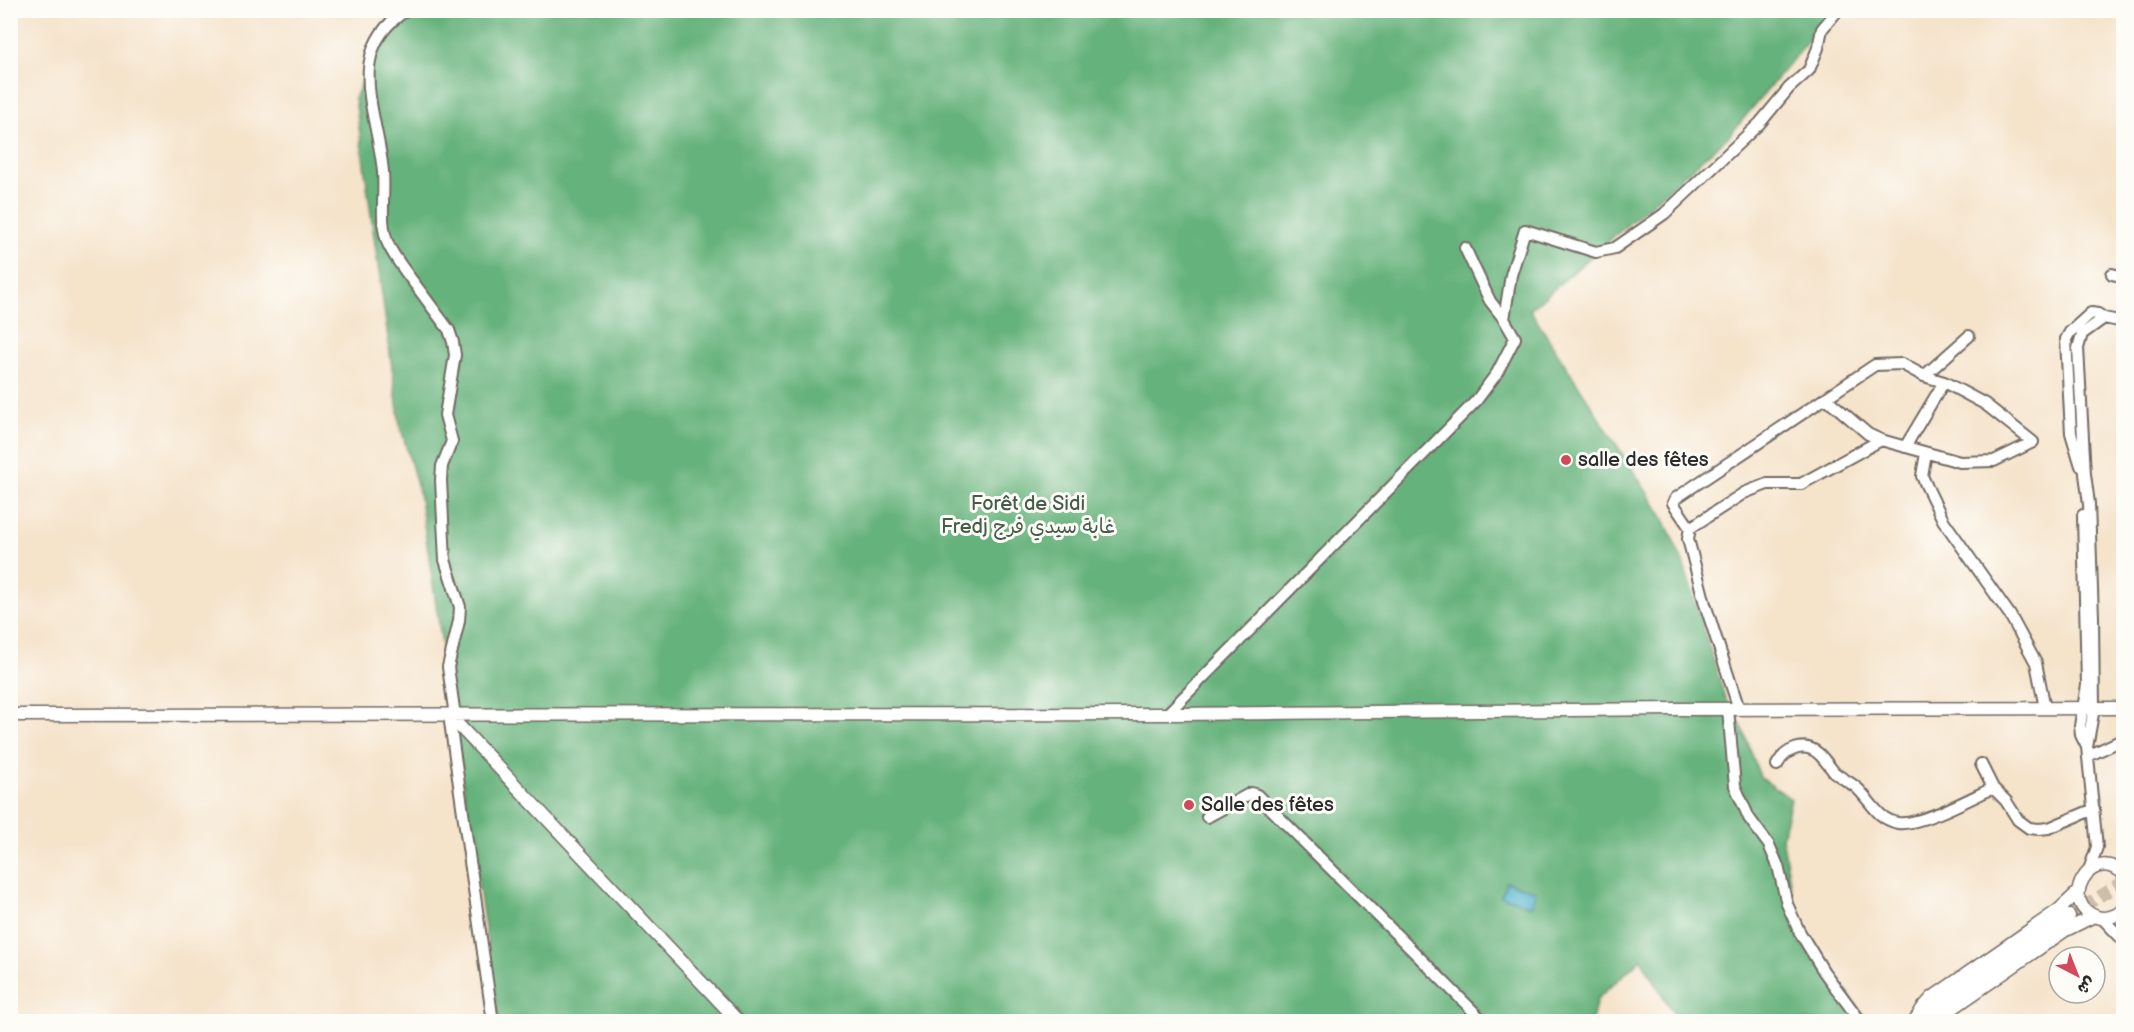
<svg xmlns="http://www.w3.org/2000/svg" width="2134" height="1032" font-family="'Balsamiq Sans','Playpen Sans Arabic',sans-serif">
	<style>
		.forest { fill: #66b27b; stroke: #486e53; stroke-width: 1.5 }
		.water { fill: #4cb0cb; stroke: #3c6e7b; stroke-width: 1.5 }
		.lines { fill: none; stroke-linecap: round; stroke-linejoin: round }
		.major-tunnel { stroke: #cdbeaa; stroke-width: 12; stroke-dasharray: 12 6; stroke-linecap: butt }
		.minor-casing { stroke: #726b63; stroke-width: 14 }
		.major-casing { stroke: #726b63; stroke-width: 15 }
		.minor { stroke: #fff; stroke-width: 10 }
		.major { stroke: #fff; stroke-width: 12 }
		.poi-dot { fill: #d1495b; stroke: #fdfcf7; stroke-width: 2 }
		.labels { text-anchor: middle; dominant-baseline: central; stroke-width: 6; stroke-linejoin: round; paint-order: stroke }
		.poi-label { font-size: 20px; fill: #2b2b2b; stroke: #fdfcf7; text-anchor: start }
		.park-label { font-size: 20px; fill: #445c4a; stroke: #fdfcf7 }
	</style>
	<rect width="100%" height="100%" fill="#fdfcf7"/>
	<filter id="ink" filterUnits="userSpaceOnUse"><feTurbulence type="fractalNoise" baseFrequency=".0167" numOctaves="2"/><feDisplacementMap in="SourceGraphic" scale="12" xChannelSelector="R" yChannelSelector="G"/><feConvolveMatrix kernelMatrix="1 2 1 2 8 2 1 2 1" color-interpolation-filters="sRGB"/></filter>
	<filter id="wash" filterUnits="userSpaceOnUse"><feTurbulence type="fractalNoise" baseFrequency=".008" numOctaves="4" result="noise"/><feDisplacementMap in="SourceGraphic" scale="24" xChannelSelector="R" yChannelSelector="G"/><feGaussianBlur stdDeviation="1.35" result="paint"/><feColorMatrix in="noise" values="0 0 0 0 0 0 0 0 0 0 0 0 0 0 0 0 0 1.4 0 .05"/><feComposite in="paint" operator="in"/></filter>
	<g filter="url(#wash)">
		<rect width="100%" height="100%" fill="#f5e3ca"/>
		<path class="forest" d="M419,11H1830L1817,30L1730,135L1530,310L1663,517L1683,562L1725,698L1743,729L1760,777L1791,799L1782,837L1796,915L1819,955L1868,1021H1678L1641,959L1597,999L1592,1021H499L419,492L400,425L355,98L383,37Z"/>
		<path class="water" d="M1506,882L1536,891L1531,906L1501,896Z"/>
	</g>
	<g filter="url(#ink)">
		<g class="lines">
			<path class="major-tunnel" d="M2069,916L2124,881"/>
			<g class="minor-casing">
				<path id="minor" d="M407,10C342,50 378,113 383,172C385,196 379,222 388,244C394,257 403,268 411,279C424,296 436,313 449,330L453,342L455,355L445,415L452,441L442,466L441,480L445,560L460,607L459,621L448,667L454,709
					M1465,248L1490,301L1504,319
					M2112,274L2124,277
					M1924,376L1969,336
					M1905,447L1944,382
					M1926,453L1922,476L1927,487L1943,520L2010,615L2036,663L2045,708
					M2081,466L2071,433L2066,339L2070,332L2091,313L2098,314L2104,318L2124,322
					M2083,515L2087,685L2080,726L2081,735L2087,747
					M1690,528L1744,493L1767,484H1801L1881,440
					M1728,709L1735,786L1749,818L1769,845L1778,866L1787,904L1799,931L1824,972L1861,1022
					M1739,709L1705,604L1688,539L1690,528L1673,503L1676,498L1875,365L1902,364L1924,376L1944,382L1985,404L2033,442L1994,461L1960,462L1881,440L1868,434L1826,398
					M1167,714L1476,401L1497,373L1515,338L1504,319L1511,275L1525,230L1596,252L1615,248L1664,214L1760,123L1789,88L1809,70L1818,48L1822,29L1838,10
					M449,715L493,1022
					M2088,756L2124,739
					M1981,764L1993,788L2006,801L2018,820L2029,828L2039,829L2049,828L2094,809
					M1777,765C1785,749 1805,741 1819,754C1825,760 1829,766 1834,772C1841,778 1850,782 1857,788C1871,801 1877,819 1898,823C1920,826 1971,798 1993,788
					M1207,817L1251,793L1257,795L1484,1022
					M2089,870L2097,847L2087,747L2094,708L2093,617L2089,504L2085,474L2078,348L2082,334L2104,318
					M2102,918L2124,941"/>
			</g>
			<g class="major-casing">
				<path id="major" d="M10,715L1174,714L1676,709L2124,708
					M449,715L739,1022
					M2124,874C2090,843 2057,904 2097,917C2107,920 2116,916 2124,910
					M2078,892L2059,910L1932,998L1923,1008L1916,1019L1934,1017L1950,1010L2064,931L2094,916
					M1921,1016L2069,916"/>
			</g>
			<use href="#minor" class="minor"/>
			<use href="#major" class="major"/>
		</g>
	</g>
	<g class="poi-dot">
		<circle cx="1566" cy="460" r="6"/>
		<circle cx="1189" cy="805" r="6"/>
	</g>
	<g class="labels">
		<g class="poi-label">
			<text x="1578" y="460">salle des fêtes</text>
			<text x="1201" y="805">Salle des fêtes</text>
		</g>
		<g class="park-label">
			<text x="1028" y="504">Forêt de Sidi<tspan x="1028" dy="23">Fredj غابة سيدي فرج</tspan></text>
		</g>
	</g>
	<rect width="2134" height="1032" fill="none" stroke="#fdfcf7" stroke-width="36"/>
	<g transform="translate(2077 975) rotate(138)"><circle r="28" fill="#fdfcf7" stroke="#a9a8a5" stroke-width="1.5"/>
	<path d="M0-4.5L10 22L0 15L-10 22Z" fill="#d1495b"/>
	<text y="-9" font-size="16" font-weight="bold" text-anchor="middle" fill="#2b2b2b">ش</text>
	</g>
</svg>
